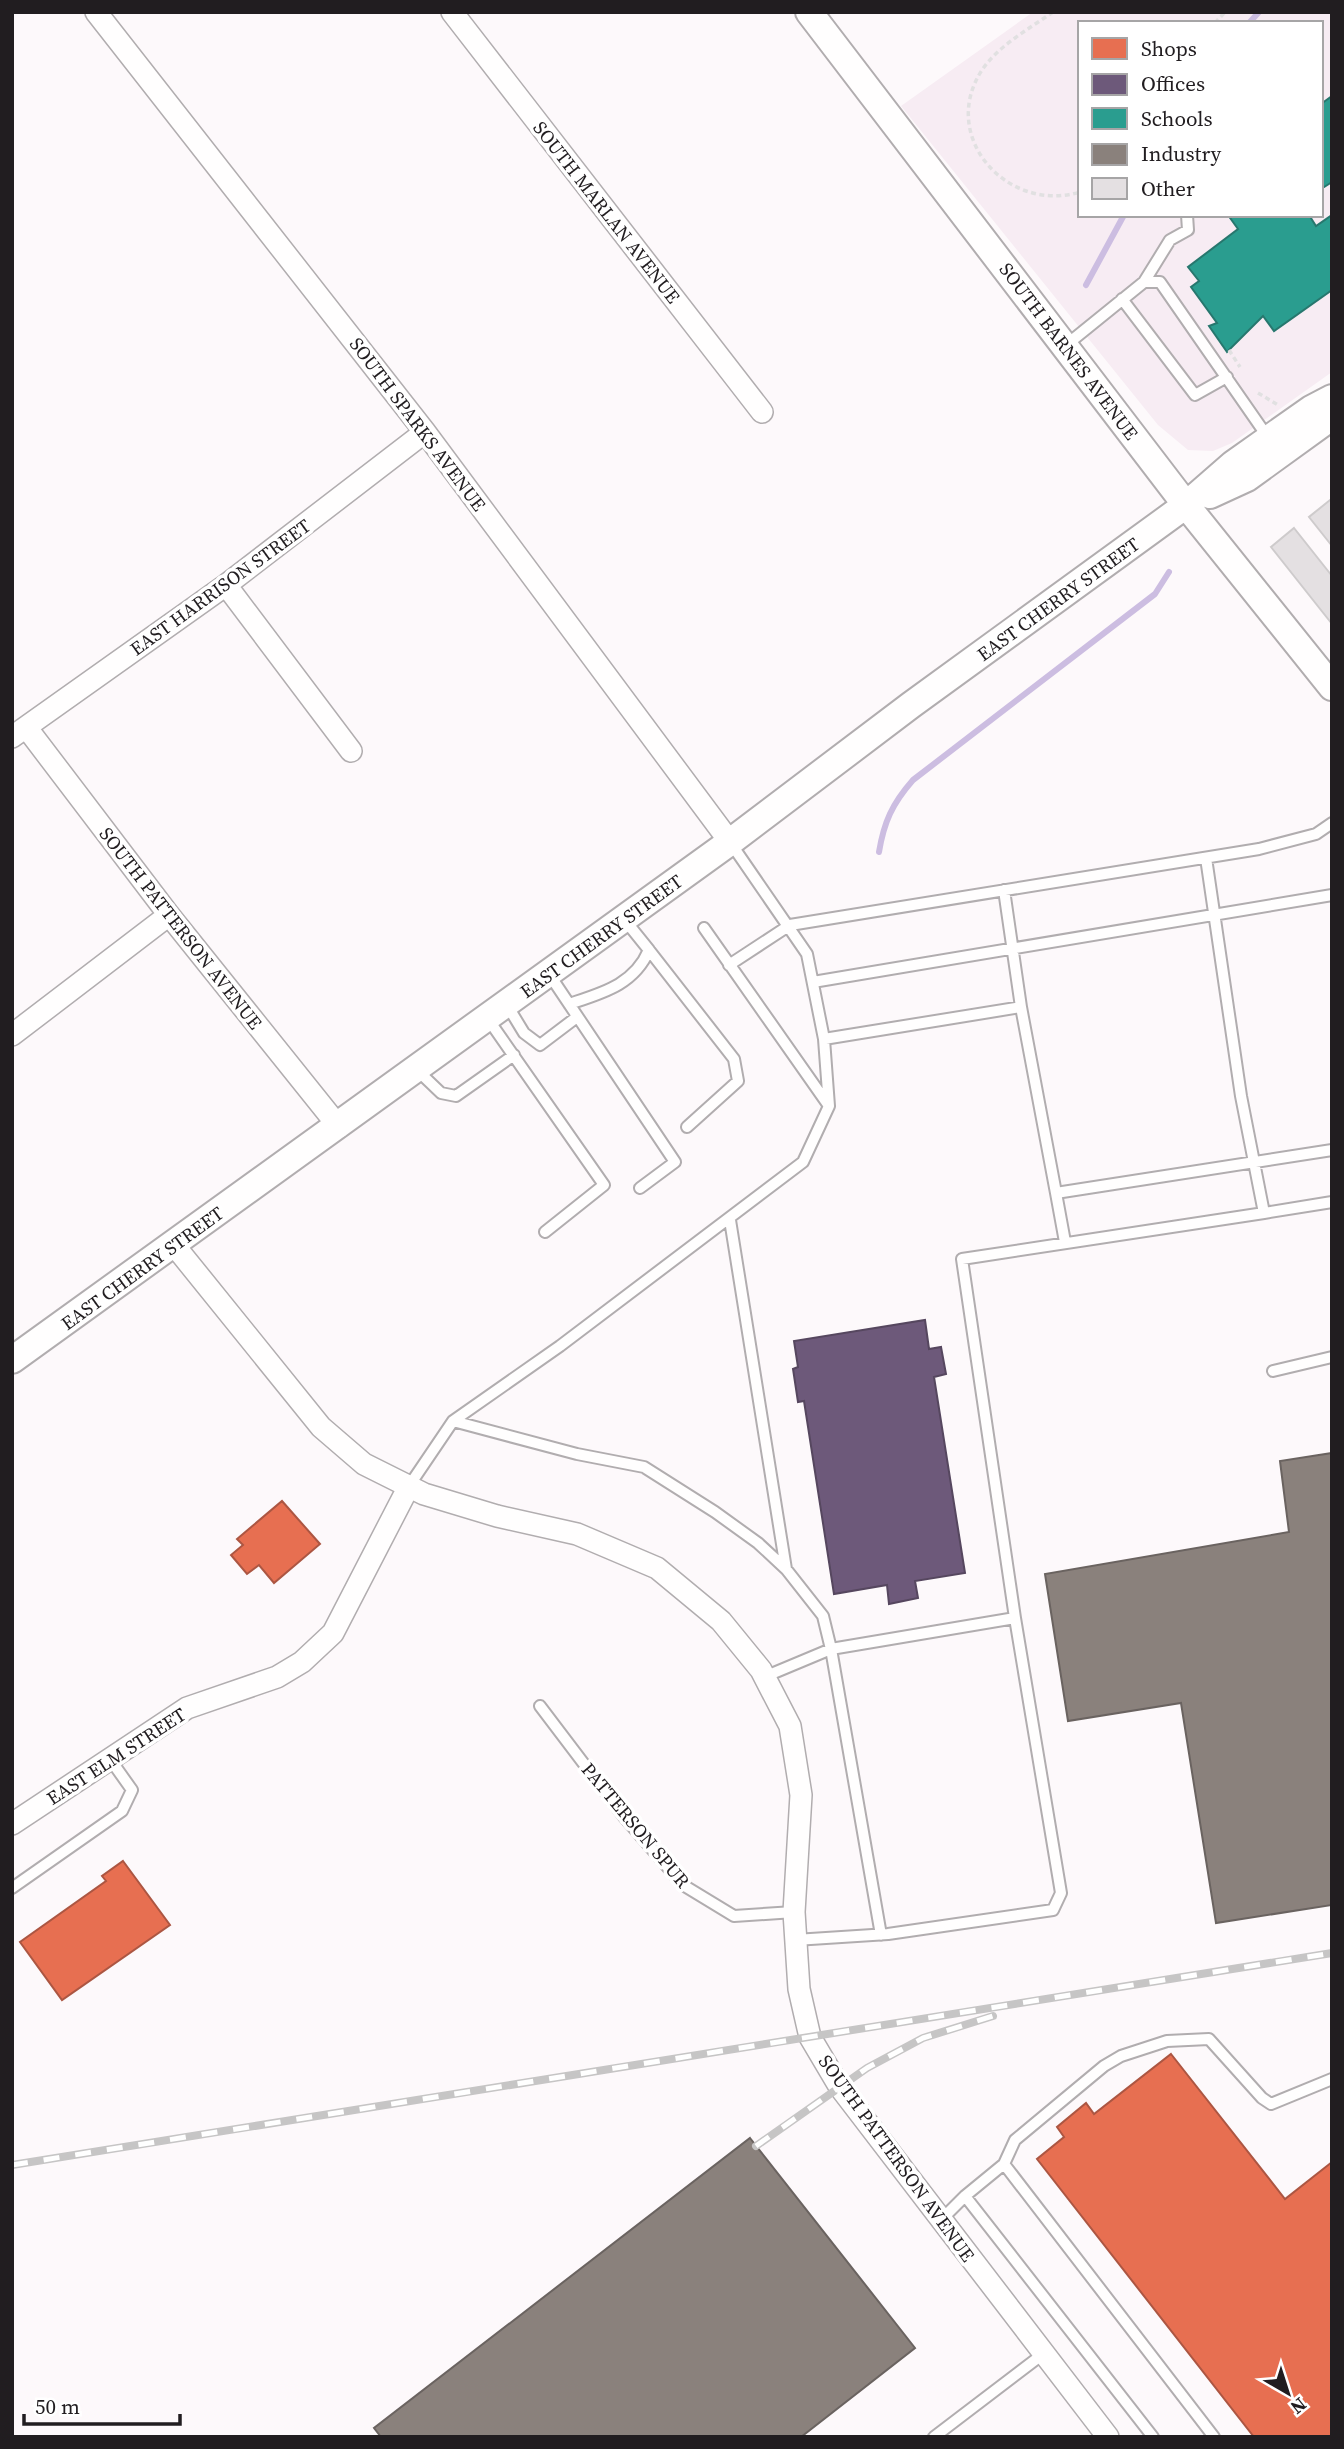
<svg xmlns="http://www.w3.org/2000/svg" width="1344" height="2449" font-family="'Source Serif 4',serif">
	<style>
		.built { fill: #f7ecf3; fill-rule: evenodd }
		.shops { fill: #e76f51; stroke: #ac5642; stroke-width: 2 }
		.offices { fill: #6d597a; stroke: #56475f; stroke-width: 2 }
		.schools { fill: #2a9d8f; stroke: #27776e; stroke-width: 2 }
		.industry { fill: #8a817c; stroke: #6a6360; stroke-width: 2 }
		.lines { fill: none; stroke-linecap: round; stroke-linejoin: round }
		.stream { stroke: #ccbde1; stroke-width: 6 }
		.building { fill: #e4e0e2; stroke: #cecbcc; stroke-width: 2 }
		.service-casing { stroke: #b1adaf; stroke-width: 14 }
		.minor-casing { stroke: #b1adaf; stroke-width: 24 }
		.tertiary-casing { stroke: #b1adaf; stroke-width: 30 }
		.path { stroke: #e1e0e1; stroke-width: 3.5; stroke-dasharray: 5 3.5; stroke-linecap: butt }
		.service { stroke: #fffefe; stroke-width: 10 }
		.minor { stroke: #fffefe; stroke-width: 21 }
		.tertiary { stroke: #fffefe; stroke-width: 26 }
		.rail-casing { stroke: #c6c5c5; stroke-width: 8 }
		.rail { stroke: #fff; stroke-width: 5; stroke-dasharray: 16; stroke-linecap: butt }
		.labels { text-anchor: middle; dominant-baseline: central; stroke-width: 7; stroke-linejoin: round; paint-order: stroke }
		.street-label { font-size: 19px; fill: #211d20; stroke: #fff }
	</style>
	<rect width="100%" height="100%" fill="#fdf9fb"/>
	<path class="built" d="M1033,12H1332V372L1232,443L1213,451L1188,450L1158,425L901,106ZM1080,23H1321V215H1080Z"/>
	<path class="shops" d="M282,1501L320,1544L274,1583L259,1565L247,1574L231,1555L243,1545L237,1539Z
		M123,1861L170,1925L62,2000L20,1942L106,1881L102,1876Z
		M1171,2054L1285,2199L1332,2162V2437H1254L1037,2159L1064,2137L1057,2127L1086,2103L1094,2114Z"/>
	<path class="offices" d="M925,1320L929,1349L941,1347L946,1374L934,1377L965,1573L915,1581L918,1598L889,1604L887,1585L834,1594L804,1401L798,1402L793,1369L798,1367L794,1341Z"/>
	<path class="schools" d="M1332,96V182L1321,189V104Z
		M1228,215H1309L1316,226L1332,215V290L1274,331L1263,316L1227,352L1209,326L1217,323L1191,287L1199,281L1188,267L1238,229Z"/>
	<path class="industry" d="M1332,1453V1905L1216,1923L1181,1703L1068,1721L1045,1574L1289,1532L1280,1461Z
		M750,2138L915,2348L801,2437H381L374,2428Z"/>
	<g class="lines">
		<path class="stream" d="M1249,23L1259,12
			M1086,285L1124,215
			M879,852C884,822 892,804 913,780L1155,594L1169,572"/>
	</g>
	<path class="building" d="M1330,500L1332,502V546L1309,517Z
		M1294,528L1332,576V624L1271,547Z"/>
	<g class="lines">
		<g class="service-casing">
			<path id="service" d="M1144,282L1170,240L1188,230L1187,215
				M1122,299L1195,395L1227,377
				M1065,346L1144,282H1160L1269,439
				M1206,858L1241,1096L1264,1213L1332,1202
				M1004,890L1021,1007L1056,1193
				M704,928L829,1106
				M649,950L734,1059L738,1081L687,1127
				M729,965L790,925L1259,849L1316,834L1332,823
				M549,974L675,1162L640,1188
				M813,982L1332,895
				M569,1004C602,993 634,985 649,950L624,919
				M507,1005L524,1033L540,1045L577,1017
				M488,1019L604,1185L545,1232
				M824,1039L1021,1007
				M417,1070L441,1093L456,1096L514,1055
				M730,1220L786,1569
				M1065,1242L1056,1193L1332,1150
				M1273,1371L1332,1357
				M453,1421L577,1454L644,1467L715,1512L758,1543L786,1569L823,1616L831,1649L1015,1618
				M409,1486L453,1421L560,1346L803,1162L829,1106L824,1039L807,954L730,842
				M764,1677L831,1649L881,1935
				M540,1706L625,1818L683,1885L734,1916L794,1912
				M12,1888L122,1811L132,1790L110,1759
				M795,1940L888,1934L1053,1910L1061,1893L1015,1618L962,1259L1264,1213
				M1004,2164L1214,2437
				M965,2196L1153,2437
				M940,2221L965,2196L1004,2164L1015,2140L1104,2066L1121,2056L1167,2041L1209,2039L1262,2098L1271,2104L1332,2079
				M934,2437L1043,2354"/>
		</g>
		<g class="minor-casing">
			<path id="minor" d="M96,12L425,432L730,842
				M452,12L762,412
				M226,585L351,751
				M26,727L169,915L339,1127
				M12,737L226,585L425,432
				M12,1035L169,915
				M174,1245L321,1427L364,1464L424,1494L497,1516L577,1534L657,1568L721,1621L761,1670L790,1726L801,1795L794,1912L799,1989L810,2037L839,2086L1108,2437
				M12,1824L187,1708L277,1677L302,1662L333,1633L409,1486"/>
		</g>
		<g class="tertiary-casing">
			<path id="tertiary" d="M809,12L1186,505L1332,687
				M1210,495L1247,478L1323,423L1332,412
				M12,1360L730,842L911,705L1186,505L1233,464L1311,409L1332,398"/>
		</g>
		<path class="path" d="M1053,12C1029,29 999,45 982,70C938,137 1008,214 1080,192
			M1215,23L1225,12
			M1229,350L1240,367
			M1258,393L1278,405"/>
		<use href="#service" class="service"/>
		<use href="#minor" class="minor"/>
		<use href="#tertiary" class="tertiary"/>
		<g class="rail-casing">
			<path id="rail" d="M756,2146L867,2068L923,2038L993,2016
				M12,2165L1332,1953"/>
		</g>
		<use href="#rail" class="rail"/>
	</g>
	<g class="labels">
		<g class="street-label">
			<text transform="translate(607 212) rotate(52)">SOUTH MARLAN AVENUE</text>
			<text transform="translate(1069 351) rotate(53)">SOUTH BARNES AVENUE</text>
			<text transform="translate(418 424) rotate(53)">SOUTH SPARKS AVENUE</text>
			<text transform="translate(220 587) rotate(-36)">EAST HARRISON STREET</text>
			<text transform="translate(1058 599) rotate(-36)">EAST CHERRY STREET</text>
			<text transform="translate(181 928) rotate(52)">SOUTH PATTERSON AVENUE</text>
			<text transform="translate(601 936) rotate(-36)">EAST CHERRY STREET</text>
			<text transform="translate(142 1268) rotate(-36)">EAST CHERRY STREET</text>
			<text transform="translate(116 1756) rotate(-33)">EAST ELM STREET</text>
			<text transform="translate(636 1825) rotate(50)">PATTERSON SPUR</text>
			<text transform="translate(897 2158) rotate(54)">SOUTH PATTERSON AVENUE</text>
		</g>
	</g>
	<rect width="1344" height="2449" fill="none" stroke="#211d20" stroke-width="28"/>
	<rect x="1078" y="21" width="245" height="196" fill="#ffffff" stroke="#a6a5a6" stroke-width="2"/>
	<rect x="1092" y="38" width="35" height="21" fill="#e76f51" stroke="#a6a5a6" stroke-width="2"/>
	<text x="1141" y="56" font-size="21" fill="#211d20">Shops</text>
	<rect x="1092" y="74" width="35" height="21" fill="#6d597a" stroke="#a6a5a6" stroke-width="2"/>
	<text x="1141" y="91" font-size="21" fill="#211d20">Offices</text>
	<rect x="1092" y="108" width="35" height="21" fill="#2a9d8f" stroke="#a6a5a6" stroke-width="2"/>
	<text x="1141" y="126" font-size="21" fill="#211d20">Schools</text>
	<rect x="1092" y="144" width="35" height="21" fill="#8a817c" stroke="#a6a5a6" stroke-width="2"/>
	<text x="1141" y="161" font-size="21" fill="#211d20">Industry</text>
	<rect x="1092" y="178" width="35" height="21" fill="#e4e0e2" stroke="#a6a5a6" stroke-width="2"/>
	<text x="1141" y="196" font-size="21" fill="#211d20">Other</text>
	<g transform="translate(1288 2393) rotate(141)" stroke="#ffffff" stroke-width="5" paint-order="stroke">
	<path d="M0-5L12 26L0 18L-12 26Z" fill="#211d20"/>
	<text y="-10" font-size="19" font-weight="bold" text-anchor="middle" fill="#211d20">N</text>
	</g>
	<path d="M24 2414v10h156v-10" fill="none" stroke="#211d20" stroke-width="3.5"/>
	<text x="35" y="2414" font-size="21" fill="#211d20" stroke="#ffffff" stroke-width="5" paint-order="stroke">50 m</text>
</svg>
